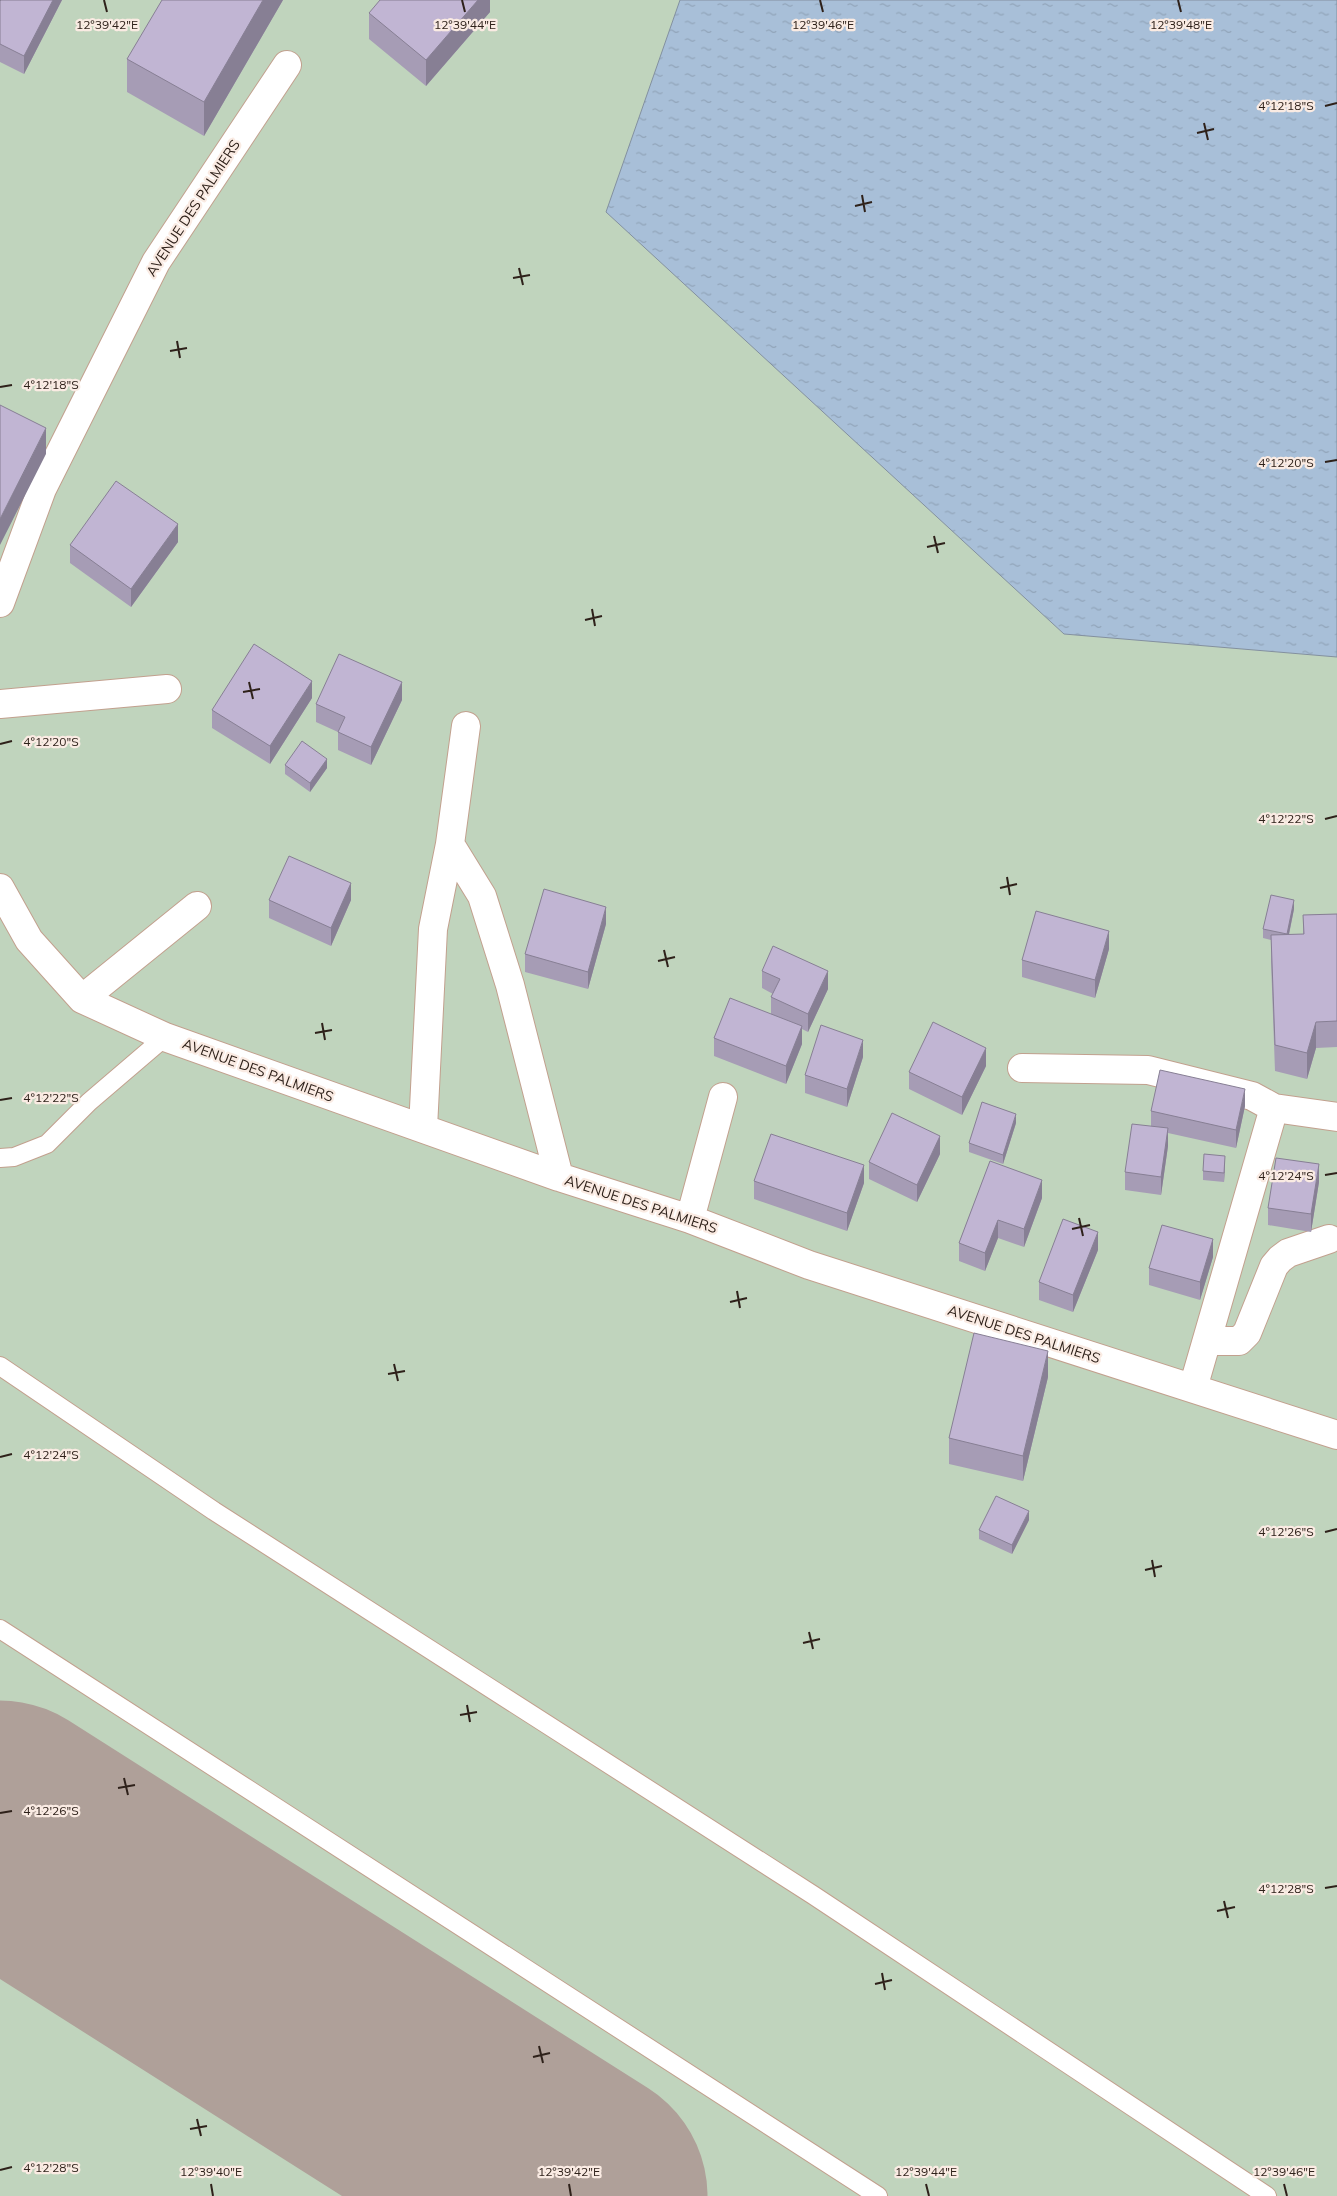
<svg xmlns="http://www.w3.org/2000/svg" width="1337" height="2196" font-family="Mulish,sans-serif">
	<style>
		.grass { fill: #c0d4bd }
		.water { fill: url(#water-ripples); stroke: #83909f }
		.lines { fill: none; stroke-linecap: round; stroke-linejoin: round }
		.runway { stroke: #afa099; stroke-width: 255 }
		.lane-casing { stroke: #c2a08e; stroke-width: 20 }
		.street-casing { stroke: #c2a08e; stroke-width: 30 }
		.lane { stroke: #fff; stroke-width: 18 }
		.street { stroke: #fff; stroke-width: 28 }
		.wall { fill: #a69cb5 }
		.shaded-wall { fill: #877f94 }
		.building { fill: #c1b5d3; stroke: #877f94 }
		.ticks { fill: none; stroke: #2e211a; stroke-width: 2 }
		.labels { text-anchor: middle; dominant-baseline: central; stroke-width: 4.5; stroke-linejoin: round; paint-order: stroke }
		.street-label { font-size: 14px; fill: #2e211a; stroke: #faebe3 }
		.ticks-label { font-size: 12px; text-anchor: middle; fill: #2e211a; stroke: #faebe3; stroke-width: 4.5; stroke-linejoin: round; paint-order: stroke }
	</style>
	<defs>
		<pattern id="water-ripples" width="26" height="14" patternUnits="userSpaceOnUse" patternTransform="scale(1.25)"><rect width="26" height="14" fill="#a8bfd8"/><path d="M2 4q2-2 4 0t4 0M15 11q2-2 4 0t4 0" fill="none" stroke="#91a4b9"/></pattern>
	</defs>
	<rect width="100%" height="100%" fill="#faebe3"/>
	<path class="grass" d="M0,0H1337V2196H0Z"/>
	<path class="water" d="M680,0H1337V657L1064,634L606,212Z"/>
	<g class="lines">
		<path class="runway" d="M0,1828L580,2196"/>
		<g class="lane-casing">
			<path id="lane" d="M0,1158L14,1157L47,1144L89,1102L165,1037
				M0,1366L214,1511L813,1895L1267,2196
				M0,1629L878,2196"/>
		</g>
		<g class="street-casing">
			<path id="street" d="M0,603L42,489L156,262L287,65
				M0,704L167,689
				M450,844L482,896L510,985L559,1177
				M0,888L29,940L82,999L165,1037L559,1177L690,1219L809,1265L1337,1435
				M82,999L197,906
				M1022,1068L1148,1070L1252,1096L1274,1108L1337,1117
				M423,1128L433,929L450,844L466,726
				M690,1219L723,1097
				M1207,1341H1239L1247,1333L1274,1266L1280,1259L1288,1253L1329,1239
				M1193,1388L1274,1108"/>
		</g>
		<use href="#lane" class="lane"/>
		<use href="#street" class="street"/>
	</g>
	<path class="wall" d="M1,0H62L24,74L0,62V1Z
		M283,0L204,136L127,92V59Z
		M490,0V12L426,86L369,39V13Z
		M178,542L131,607L70,563V545Z
		M312,698L270,764L212,728V710Z
		M402,700L371,765L338,750V732L316,722V704Z
		M285,765L327,768L310,792L285,774Z
		M269,900H351L331,946L269,918Z
		M1294,909L1289,935L1303,934V915L1337,914V1047L1316,1048L1307,1079L1275,1071L1271,961V940L1263,938V929Z
		M606,924L588,989L525,972V954Z
		M1109,949L1095,998L1022,977V960Z
		M762,971L828,989L808,1032L802,1029V1044L786,1084L714,1056V1038L771,1014V997L773,994L762,988Z
		M863,1057L847,1107L805,1093V1075Z
		M986,1066L962,1115L909,1089V1072Z
		M1245,1106L1236,1148L1168,1133V1146L1161,1195L1125,1190V1172L1151,1126V1111Z
		M1016,1123L1003,1164L969,1152V1143Z
		M940,1154L917,1202L869,1179V1162Z
		M990,1161L1042,1198L1024,1247L998,1238L985,1271L959,1261V1243Z
		M1225,1165L1224,1182L1203,1180V1171Z
		M754,1181L864,1183L847,1231L754,1199Z
		M1319,1182L1311,1232L1268,1225V1208Z
		M1098,1250L1073,1312L1039,1300V1282Z
		M1213,1257L1200,1300L1149,1285V1268Z
		M1048,1377L1023,1481L949,1464V1438Z
		M1029,1520L1012,1554L979,1539V1530Z"/>
	<path class="shaded-wall" d="M53,0H62L24,74V56Z
		M263,0H283L204,136V102Z
		M478,0H490V12L426,86V60Z
		M46,428V454L0,545V519Z
		M178,524V542L131,607V589Z
		M312,681V698L270,764V746Z
		M402,682V700L371,765V747Z
		M327,759V768L310,792V783Z
		M351,883V900L331,946V928Z
		M1294,900V909L1287,943V934Z
		M606,907V924L588,989V972Z
		M1109,931V949L1095,998V980Z
		M828,971V989L808,1032V1014Z
		M1316,1022V1048L1307,1079V1053Z
		M802,1026V1044L786,1084V1066Z
		M863,1040V1057L847,1107V1089Z
		M986,1048V1066L962,1115V1097Z
		M1245,1089V1106L1236,1148V1130Z
		M1016,1114V1123L1003,1164V1155Z
		M1168,1128V1146L1161,1195V1177Z
		M940,1136V1154L917,1202V1185Z
		M1225,1156V1165L1224,1182V1173Z
		M1319,1164V1182L1311,1232V1214Z
		M864,1165V1183L847,1231V1213Z
		M1042,1180V1198L1024,1247V1229Z
		M998,1220V1238L985,1271V1253Z
		M1098,1232V1250L1073,1312V1295Z
		M1213,1239V1257L1200,1300V1282Z
		M1048,1351V1377L1023,1481V1456Z
		M1029,1511V1520L1012,1554V1545Z"/>
	<path class="building" d="M1,0H53L24,56L0,44V1Z
		M162,0H263L204,102L127,59Z
		M380,0H478L426,60L369,13Z
		M0,405L46,428L0,519Z
		M116,481L178,524L131,589L70,545Z
		M254,644L312,681L270,746L212,710Z
		M339,654L402,682L371,747L338,732L345,717L316,704Z
		M302,741L327,759L310,783L285,765Z
		M289,856L351,883L331,928L269,900Z
		M544,889L606,907L588,972L525,954Z
		M1271,895L1294,900L1287,934L1263,929Z
		M1036,911L1109,931L1095,980L1022,960Z
		M1337,914V1021L1316,1022L1307,1053L1275,1045L1271,935L1304,934L1303,915Z
		M773,946L828,971L808,1014L771,997L780,979L762,971Z
		M730,998L802,1026L786,1066L714,1038Z
		M933,1022L986,1048L962,1097L909,1072Z
		M821,1025L863,1040L847,1089L805,1075Z
		M1160,1070L1245,1089L1236,1130L1151,1111Z
		M982,1102L1016,1114L1003,1155L969,1143Z
		M892,1113L940,1136L917,1185L869,1162Z
		M1132,1124L1168,1128L1161,1177L1125,1172Z
		M771,1134L864,1165L847,1213L754,1181Z
		M1204,1154L1225,1156L1224,1173L1203,1171Z
		M1276,1158L1319,1164L1311,1214L1268,1208Z
		M990,1161L1042,1180L1024,1229L998,1220L985,1253L959,1243Z
		M1063,1219L1098,1232L1073,1295L1039,1282Z
		M1162,1225L1213,1239L1200,1282L1149,1268Z
		M974,1333L1048,1351L1023,1456L949,1438Z
		M996,1496L1029,1511L1012,1545L979,1530Z"/>
	<path class="ticks" d="M104,0L107,12M462,0L465,12M820,0L823,12M1178,0L1181,12M1325,106L1337,103M1204,123L1208,140M1197,133L1214,129M862,195L865,212M855,206L872,202M519,268L523,285M513,278L530,275M177,341L180,358M170,351L187,348M0,387L12,385M1325,462L1337,460M934,536L938,553M927,547L945,543M592,609L595,626M585,620L602,616M249,682L253,699M243,692L260,689M0,744L12,741M1325,819L1337,816M1007,877L1010,895M1000,888L1017,884M664,950L668,967M658,961L675,957M322,1023L325,1040M315,1033L332,1030M0,1100L12,1098M1325,1175L1337,1173M1079,1218L1083,1236M1072,1229L1090,1225M737,1291L740,1308M730,1302L747,1298M394,1364L398,1381M388,1374L405,1371M0,1457L12,1454M1325,1532L1337,1529M1152,1560L1155,1577M1145,1570L1162,1566M809,1632L813,1649M803,1643L820,1639M467,1705L470,1722M460,1715L477,1712M124,1778L128,1795M118,1788L135,1785M0,1813L12,1811M1325,1888L1337,1886M1224,1901L1228,1918M1217,1911L1235,1907M882,1973L885,1990M875,1984L892,1980M539,2046L543,2063M533,2057L550,2053M197,2119L201,2136M190,2129L207,2126M0,2170L12,2167M211,2184L213,2196M569,2184L571,2196M926,2184L929,2196M1284,2184L1287,2196"/>
	<g class="labels">
		<g class="street-label">
			<text transform="translate(193 208) rotate(-57)">AVENUE DES PALMIERS</text>
			<text transform="translate(258 1070) rotate(20)">AVENUE DES PALMIERS</text>
			<text transform="translate(641 1204) rotate(18)">AVENUE DES PALMIERS</text>
			<text transform="translate(1024 1334) rotate(18)">AVENUE DES PALMIERS</text>
		</g>
	</g>
	<g class="ticks-label">
		<text x="107" y="29">12°39'42"E</text>
		<text x="465" y="29">12°39'44"E</text>
		<text x="823" y="29">12°39'46"E</text>
		<text x="1181" y="29">12°39'48"E</text>
		<text x="1286" y="110">4°12'18"S</text>
		<text x="51" y="389">4°12'18"S</text>
		<text x="1286" y="467">4°12'20"S</text>
		<text x="51" y="746">4°12'20"S</text>
		<text x="1286" y="823">4°12'22"S</text>
		<text x="51" y="1102">4°12'22"S</text>
		<text x="1286" y="1180">4°12'24"S</text>
		<text x="51" y="1459">4°12'24"S</text>
		<text x="1286" y="1536">4°12'26"S</text>
		<text x="51" y="1815">4°12'26"S</text>
		<text x="1286" y="1893">4°12'28"S</text>
		<text x="51" y="2172">4°12'28"S</text>
		<text x="211" y="2176">12°39'40"E</text>
		<text x="569" y="2176">12°39'42"E</text>
		<text x="926" y="2176">12°39'44"E</text>
		<text x="1284" y="2176">12°39'46"E</text>
	</g>
</svg>
